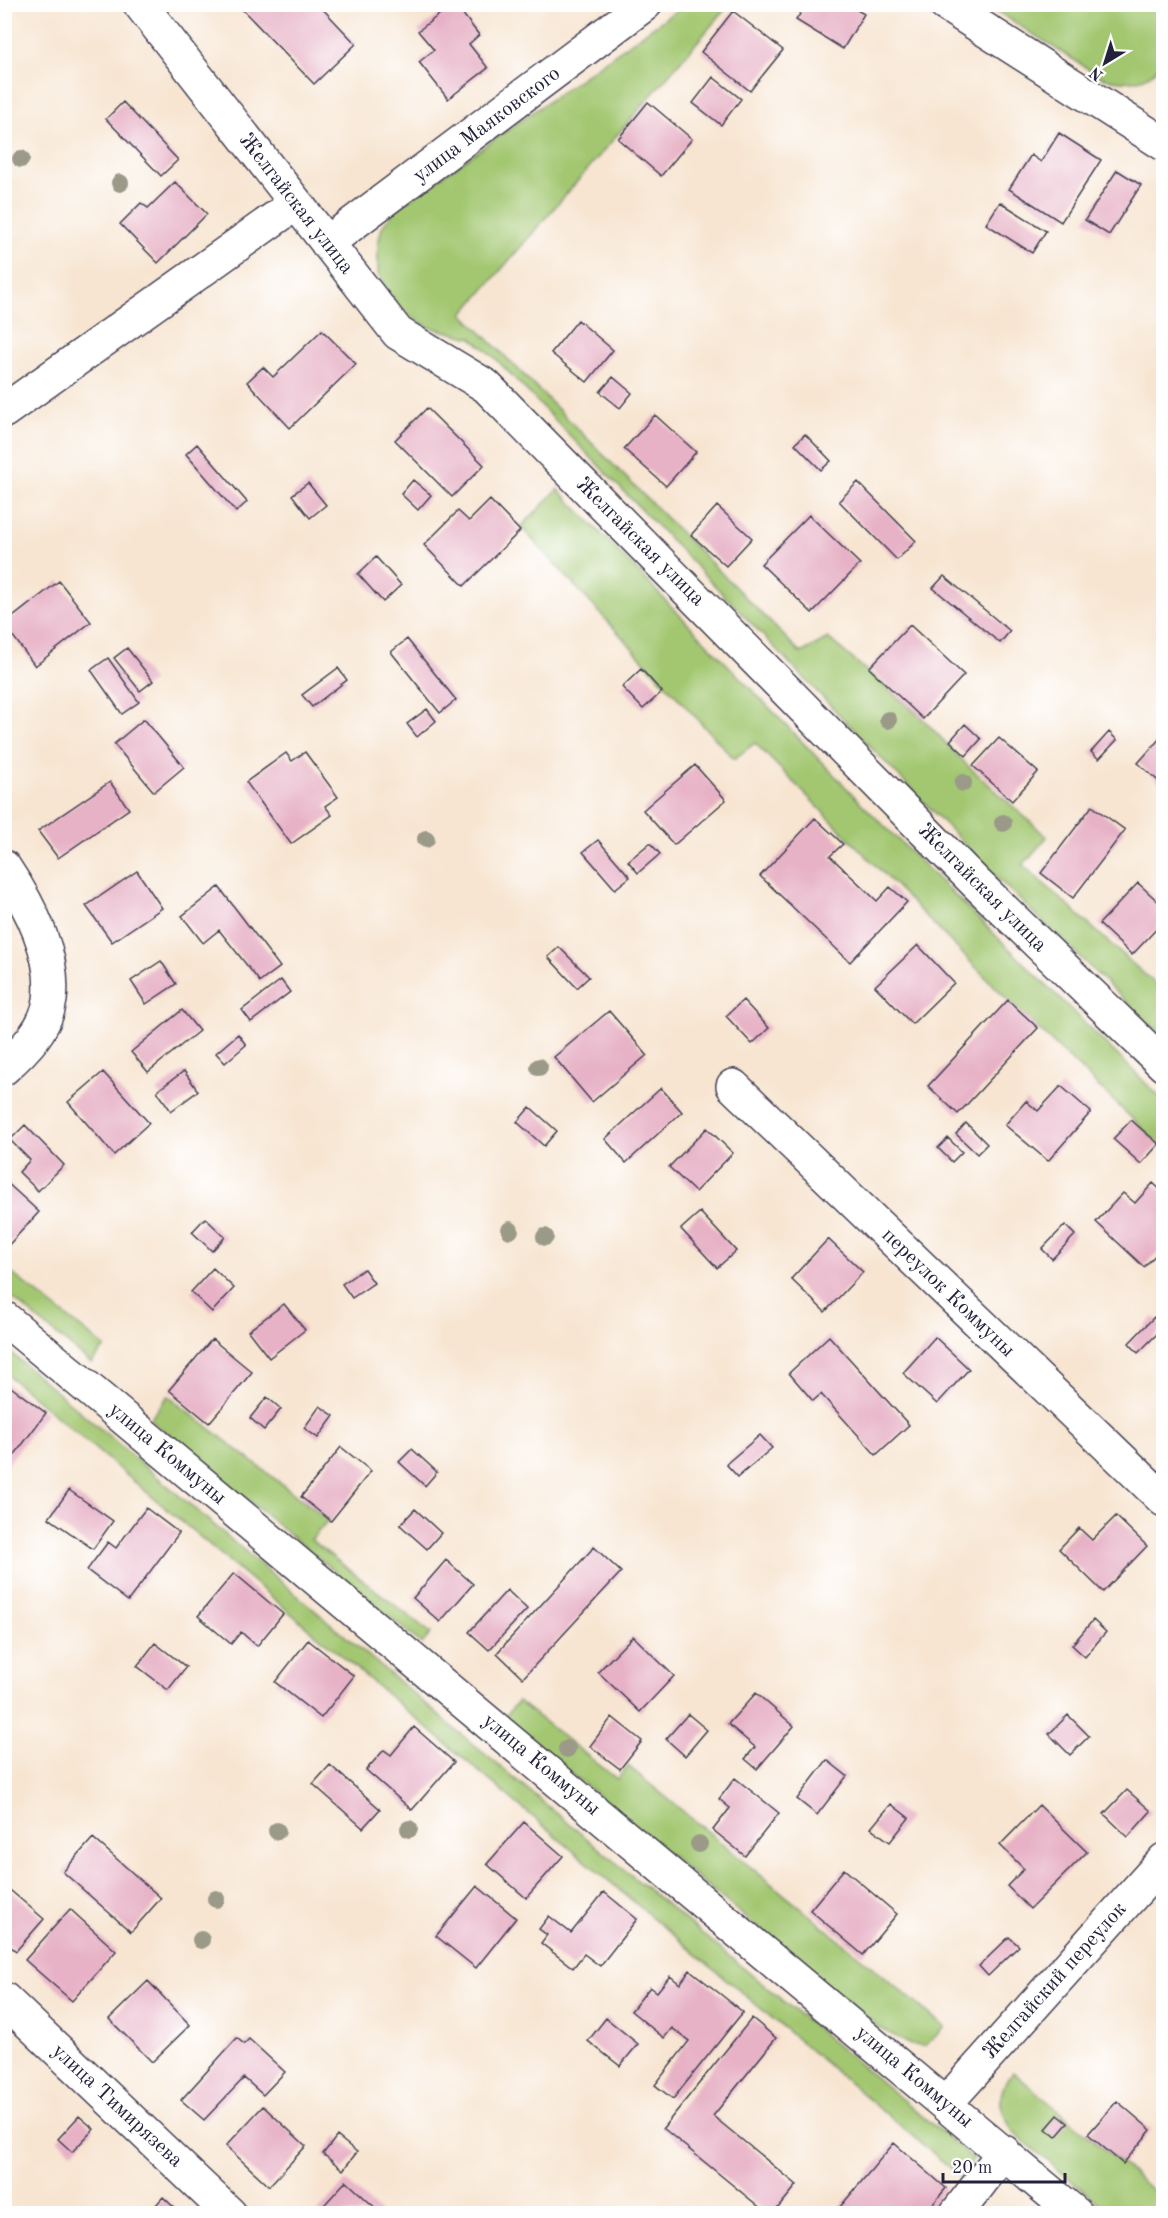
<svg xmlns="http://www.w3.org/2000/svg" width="1168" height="2218" font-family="'Old Standard TT',serif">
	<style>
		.green { fill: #a3c771; stroke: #627456; stroke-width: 1.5 }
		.building { fill: #e7b2c6 }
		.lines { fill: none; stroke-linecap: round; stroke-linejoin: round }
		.minor-casing { stroke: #423f52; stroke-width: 36 }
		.minor { stroke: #fff; stroke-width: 33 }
		.tree { fill: #9b9a89 }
		.labels { text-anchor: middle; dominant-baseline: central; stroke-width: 4.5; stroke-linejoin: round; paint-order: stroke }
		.street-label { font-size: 21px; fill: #22223b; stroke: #fff }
	</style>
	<rect width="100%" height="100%" fill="#fff"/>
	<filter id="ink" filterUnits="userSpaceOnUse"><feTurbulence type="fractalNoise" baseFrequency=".0167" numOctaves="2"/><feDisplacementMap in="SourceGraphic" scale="12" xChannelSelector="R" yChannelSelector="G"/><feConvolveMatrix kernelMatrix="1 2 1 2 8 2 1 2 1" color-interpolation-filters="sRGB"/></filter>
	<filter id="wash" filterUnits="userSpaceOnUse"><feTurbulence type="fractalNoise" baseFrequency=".008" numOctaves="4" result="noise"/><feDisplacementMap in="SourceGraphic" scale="24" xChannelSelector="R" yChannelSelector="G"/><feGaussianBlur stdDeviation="1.35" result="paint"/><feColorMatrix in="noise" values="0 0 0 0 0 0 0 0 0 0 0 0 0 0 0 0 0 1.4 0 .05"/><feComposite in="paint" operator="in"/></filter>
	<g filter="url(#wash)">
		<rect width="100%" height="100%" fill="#f7e5d1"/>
		<path class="green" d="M684,5H729L463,314L801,653L828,638L923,719L966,764L1047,837L1023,865L1163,991V1037L998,879L495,358L472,338L429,327L408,315L390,296L378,274V244L382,227L396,209Z
			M987,5H1163C1164,20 1168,44 1163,58C1152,85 1124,84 1101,77Z
			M558,489L865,807L1163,1100V1148L1008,1000L755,743L734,759L521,527Z
			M5,1268L105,1347L91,1363L5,1292Z
			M5,1348L469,1741L974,2159L960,2176L5,1373Z
			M168,1396L328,1520L311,1540L431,1633L422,1644L150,1419Z
			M518,1701L617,1779L628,1766L945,2027L925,2046L911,2045L878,2027L504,1718Z
			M1013,2072L1163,2199V2213H1111L1014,2133C999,2108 994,2096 1013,2072Z"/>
		<g id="blocks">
			<path class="building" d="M237,4H318L356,44L314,84Z
				M453,4H455L479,35L469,44L488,68L448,99L419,62L434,50L418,31Z
				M806,5H848L864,14L843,49L796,20Z
				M733,11L783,50L750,91L701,52Z
				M713,77L741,99L721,125L693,103Z
				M123,102L178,160L161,176L106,119Z
				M648,102L692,139L661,176L618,139Z
				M1059,133L1101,160L1061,222L1009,189L1031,155L1041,162Z
				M1117,170L1141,185L1109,235L1085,220Z
				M175,182L207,214L158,263L120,224L141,203L148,208Z
				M1000,202L1046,231L1032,253L986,224Z
				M578,320L613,350L587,382L551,353Z
				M322,330L356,364L290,428L247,382L263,367L273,377Z
				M613,377L632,393L620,408L600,392Z
				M427,408L484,465L452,497L395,440Z
				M655,415L696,452L666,486L624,449Z
				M805,434L831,461L821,470L795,444Z
				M197,444L247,502L236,512L186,454Z
				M413,480L431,495L418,510L401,494Z
				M858,482L916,541L897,560L839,501Z
				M308,483L326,505L310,518L292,495Z
				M490,500L520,531L464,586L424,545L458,511L469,521Z
				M717,506L752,538L726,566L691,535Z
				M809,515L860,564L812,613L761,564Z
				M376,557L401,585L383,602L358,574Z
				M944,576L1010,631L1000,643L933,588Z
				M59,581L91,622L35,666L4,624Z
				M910,625L964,675L923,719L869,668Z
				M407,639L456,700L440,713L391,652Z
				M127,648L153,681L140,691L114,658Z
				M108,658L139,702L122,714L91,670Z
				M338,668L347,680L312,707L302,695Z
				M641,669L662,692L643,709L622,687Z
				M427,709L436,721L417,737L407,724Z
				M144,719L184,767L154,792L114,744Z
				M965,724L981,739L966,756L950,741Z
				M1109,732L1117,740L1099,759L1091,752Z
				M1162,736L1164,738V786L1138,763Z
				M999,738L1038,772L1012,801L973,766Z
				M305,752L338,797L325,806L332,815L291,844L246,782L286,753L292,761Z
				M695,765L726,800L674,845L643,810Z
				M110,782L129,809L58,858L38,831Z
				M1092,806L1125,830L1073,898L1041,873Z
				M815,818L843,844L830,856L877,901L890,887L907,902L850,962L760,876Z
				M598,840L630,877L615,889L583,852Z
				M650,843L660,854L638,873L628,861Z
				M137,871L162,908L112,942L86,906Z
				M1138,883L1164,907V921L1132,955L1099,924Z
				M219,887L280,967L260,982L219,930L203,943L182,916Z
				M918,945L954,983L912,1024L875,986Z
				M559,947L589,977L577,988L548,957Z
				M161,961L176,984L146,1004L131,981Z
				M281,980L290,992L251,1022L242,1010Z
				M743,1000L769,1028L752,1044L726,1016Z
				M1008,1000L1038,1028L958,1114L928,1086Z
				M182,1010L199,1031L148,1072L131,1052Z
				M609,1011L647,1055L592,1102L554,1057Z
				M238,1034L246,1045L225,1063L216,1053Z
				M184,1071L198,1091L171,1111L157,1091Z
				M103,1072L149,1123L114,1155L68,1102Z
				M1061,1086L1091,1112L1048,1161L1005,1125L1026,1101L1038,1111Z
				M661,1088L682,1112L626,1163L605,1139Z
				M530,1107L557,1131L544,1146L517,1122Z
				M1131,1120L1159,1144L1141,1164L1113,1139Z
				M966,1123L987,1144L977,1154L956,1134Z
				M25,1125L64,1165L38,1191L19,1172L30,1160L10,1140Z
				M707,1128L733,1153L695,1192L669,1167Z
				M948,1138L962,1152L952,1162L938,1148Z
				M4,1180L39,1212L4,1250Z
				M1153,1183L1164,1193V1246L1144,1267L1096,1222L1123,1193L1135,1203Z
				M700,1212L736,1251L717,1268L681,1229Z
				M205,1218L225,1237L212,1251L192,1232Z
				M1065,1225L1075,1235L1052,1259L1042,1249Z
				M828,1239L863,1272L825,1312L791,1279Z
				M213,1268L234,1288L212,1312L191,1292Z
				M364,1269L374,1283L352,1298L342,1284Z
				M284,1304L305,1330L269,1358L248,1331Z
				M1154,1317L1164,1327L1138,1353L1129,1343Z
				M829,1336L909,1425L876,1455L821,1394L813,1401L789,1373Z
				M935,1337L969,1369L937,1404L903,1373Z
				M212,1339L252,1372L209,1423L169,1390Z
				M4,1382L46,1413L4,1469Z
				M267,1397L281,1409L264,1430L250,1418Z
				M320,1406L334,1416L318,1438L304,1428Z
				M760,1435L772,1448L738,1477L726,1464Z
				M341,1447L371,1471L331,1521L301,1497Z
				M412,1449L437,1472L425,1486L399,1462Z
				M69,1490L113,1521L93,1549L49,1518Z
				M146,1508L179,1533L128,1601L87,1570L108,1542L116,1548Z
				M415,1509L441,1533L427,1549L400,1525Z
				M1116,1516L1147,1546L1103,1592L1059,1549L1079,1528L1092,1540Z
				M594,1547L621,1572L523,1678L497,1653Z
				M446,1560L473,1584L440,1622L413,1598Z
				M234,1573L283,1614L257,1646L241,1632L231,1644L198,1616Z
				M507,1590L527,1609L489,1650L469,1632Z
				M1093,1620L1106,1632L1085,1657L1072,1645Z
				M633,1636L674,1676L640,1712L598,1672Z
				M308,1640L354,1676L321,1718L275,1682Z
				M155,1643L186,1667L168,1690L137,1666Z
				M756,1693L794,1726L757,1769L745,1759L755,1747L728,1724Z
				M688,1714L707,1730L685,1756L666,1739Z
				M1068,1715L1089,1736L1070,1755L1049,1734Z
				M612,1717L642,1741L620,1769L590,1746Z
				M414,1727L454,1762L412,1810L366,1770L384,1750L391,1755Z
				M827,1760L847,1776L817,1815L797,1799Z
				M330,1765L380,1809L363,1828L313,1784Z
				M735,1778L779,1813L745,1856L713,1830L730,1808L719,1799Z
				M1127,1790L1151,1811L1128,1837L1104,1814Z
				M891,1804L909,1818L890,1842L871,1828Z
				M1039,1805L1087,1852L1030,1909L1007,1886L1024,1869L1000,1845Z
				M524,1822L563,1856L526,1898L487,1864Z
				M93,1838L161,1898L131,1932L63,1872Z
				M844,1869L897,1914L863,1955L810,1910Z
				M4,1885L44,1919L16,1951L4,1941Z
				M477,1886L516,1918L476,1968L436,1936Z
				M604,1892L637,1919L600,1966L584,1954L573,1968L541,1943L547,1935L539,1929L549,1916L571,1933Z
				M70,1909L116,1951L72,2001L25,1960Z
				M1009,1937L1019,1946L988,1976L979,1966Z
				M690,1970L743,2012L673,2099L655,2085L689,2041L672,2028L664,2038L631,2011L650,1987L657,1992L670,1976L680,1984Z
				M148,1981L190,2025L152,2062L109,2019Z
				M606,2018L638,2044L620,2066L588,2041Z
				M752,2018L776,2038L713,2116L797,2185L773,2214H768L663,2128Z
				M237,2038L244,2044L249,2039L285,2072L263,2095L244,2078L204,2120L181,2100Z
				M1117,2101L1151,2130L1123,2164L1088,2134Z
				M263,2106L306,2146L269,2186L226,2146Z
				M1058,2115L1068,2123L1056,2137L1046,2129Z
				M79,2116L94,2129L72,2152L58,2139Z
				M337,2136L357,2152L343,2170L323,2154Z
				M894,2143L946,2188L925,2214H834Z
				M346,2181L382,2214H316Z
				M163,2197L181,2214H148Z"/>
		</g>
	</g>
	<g filter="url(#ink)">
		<use href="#blocks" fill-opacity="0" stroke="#423f52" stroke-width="1.5"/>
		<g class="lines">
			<g class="minor-casing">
				<path id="minor" d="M140,4L398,333L486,386L976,883L1164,1065
					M945,4L1164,144
					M327,243L645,4
					M4,411L295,204
					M4,867C29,904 56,954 50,1000C46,1029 24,1050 4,1068
					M733,1086L1164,1500
					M4,1318L1076,2214
					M4,1999L230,2214
					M946,2103L1164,1860
					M956,2214L1004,2152"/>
			</g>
			<use href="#minor" class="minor"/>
		</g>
		<g class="tree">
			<circle cx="21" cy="159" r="9"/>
			<circle cx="120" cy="183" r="9"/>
			<circle cx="888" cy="720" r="9"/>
			<circle cx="963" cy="783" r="9"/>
			<circle cx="1003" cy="823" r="9"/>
			<circle cx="426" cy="839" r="9"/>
			<circle cx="539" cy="1067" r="9"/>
			<circle cx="510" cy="1230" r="9"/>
			<circle cx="545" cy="1237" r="9"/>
			<circle cx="567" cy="1749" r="9"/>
			<circle cx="409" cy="1829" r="9"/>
			<circle cx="277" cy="1831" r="9"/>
			<circle cx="699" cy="1844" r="9"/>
			<circle cx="216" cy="1899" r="9"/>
			<circle cx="201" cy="1940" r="9"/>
		</g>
	</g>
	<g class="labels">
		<g class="street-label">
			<text transform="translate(487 125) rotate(-37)">улица Маяковского</text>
			<text transform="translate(296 204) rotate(52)">Желгайская улица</text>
			<text transform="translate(640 542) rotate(45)">Желгайская улица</text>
			<text transform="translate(982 888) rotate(45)">Желгайская улица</text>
			<text transform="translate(948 1293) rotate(44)">переулок Коммуны</text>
			<text transform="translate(167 1454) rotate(40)">улица Коммуны</text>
			<text transform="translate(541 1765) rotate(40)">улица Коммуны</text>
			<text transform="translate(1055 1981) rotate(-48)">Желгайский переулок</text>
			<text transform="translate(914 2077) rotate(40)">улица Коммуны</text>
			<text transform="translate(117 2106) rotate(43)">улица Тимирязева</text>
		</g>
	</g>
	<rect width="1168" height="2218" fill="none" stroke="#fff" stroke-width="24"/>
	<g transform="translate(1105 63) rotate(218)" stroke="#ffffff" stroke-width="4.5" paint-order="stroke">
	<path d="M0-4.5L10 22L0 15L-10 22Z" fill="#22223b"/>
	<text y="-9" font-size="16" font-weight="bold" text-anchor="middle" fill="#22223b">N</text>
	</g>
	<path d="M943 2173v9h122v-9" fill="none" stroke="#22223b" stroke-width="3"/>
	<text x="952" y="2173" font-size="18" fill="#22223b" stroke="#ffffff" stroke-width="4.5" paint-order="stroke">20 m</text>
</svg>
